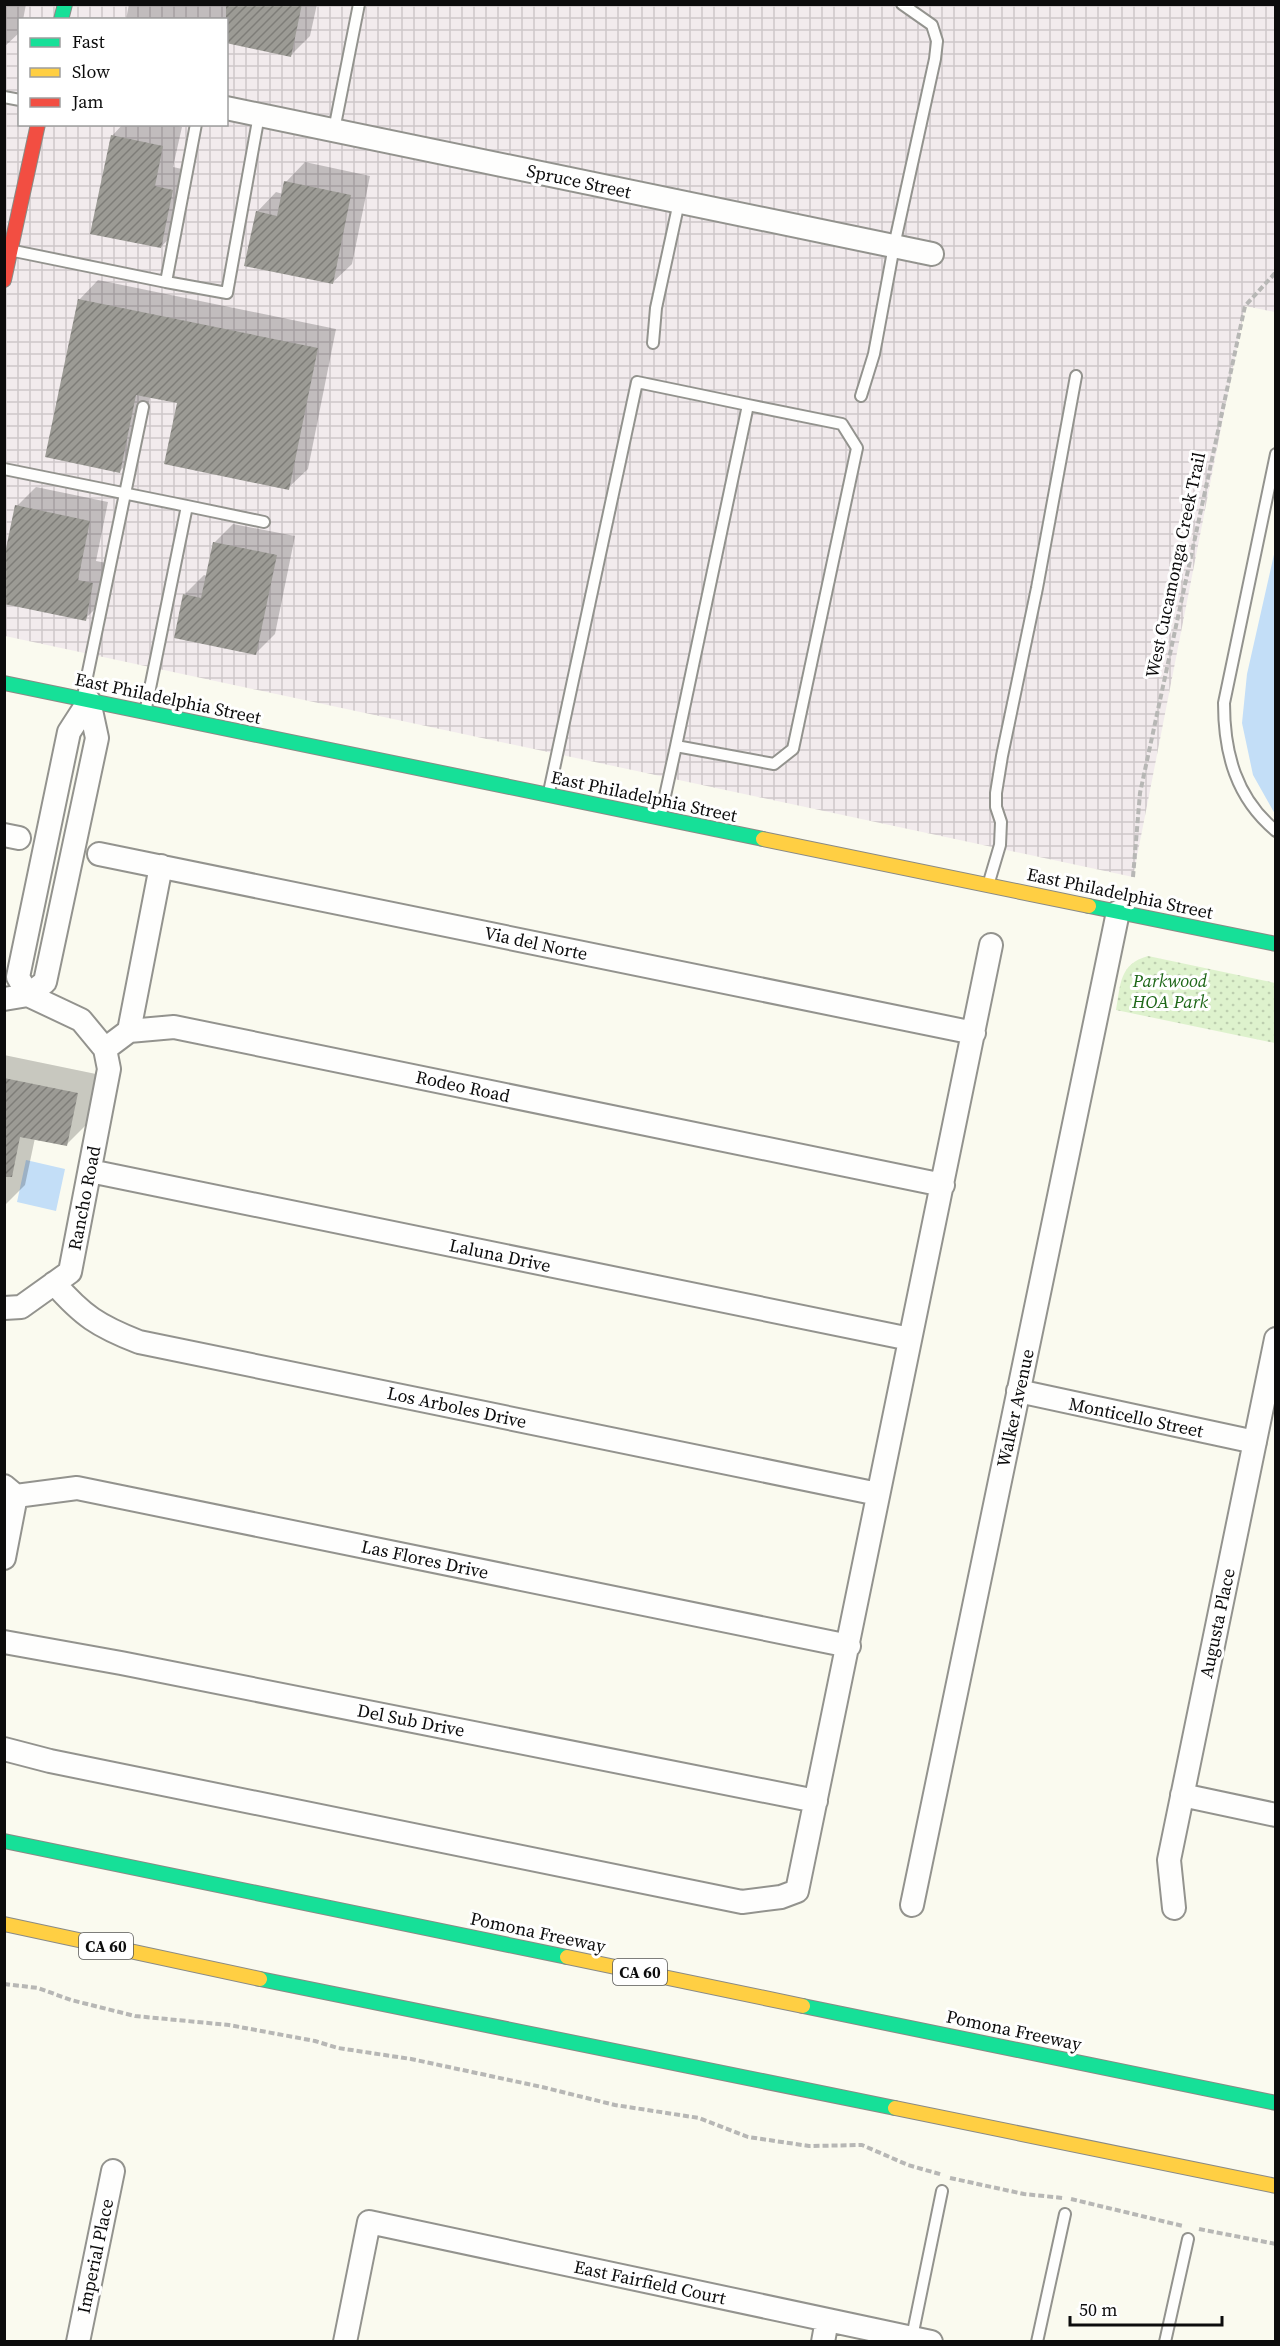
<svg xmlns="http://www.w3.org/2000/svg" width="1280" height="2346" font-family="'Source Serif 4',serif">
	<style>
		.industrial { fill: url(#industrial-grid); fill-rule: evenodd }
		.grass { fill: url(#grass-dots) }
		.water { fill: #c3def7 }
		.shadow { fill: #0003 }
		.building { fill: url(#building-hatch) }
		.lines { fill: none; stroke-linecap: round; stroke-linejoin: round }
		.lane-casing { stroke: #93938e; stroke-width: 14 }
		.street-casing { stroke: #93938e; stroke-width: 26 }
		.fast-casing { stroke: #8a8a85; stroke-width: 16 }
		.slow-casing { stroke: #8a8a85; stroke-width: 16 }
		.jam-casing { stroke: #8a8a85; stroke-width: 16 }
		.path { stroke: #b7b7b5; stroke-width: 4; stroke-dasharray: 6 3; stroke-linecap: butt }
		.lane { stroke: #fefefd; stroke-width: 10 }
		.street { stroke: #fefefd; stroke-width: 22 }
		.fast { stroke: #16e098; stroke-width: 14 }
		.slow { stroke: #ffcf43; stroke-width: 14 }
		.jam { stroke: #f24e42; stroke-width: 14 }
		.labels { text-anchor: middle; dominant-baseline: central; stroke-width: 6; stroke-linejoin: round; paint-order: stroke }
		.shield { fill: #fff; stroke: #555; stroke-width: 1.5 }
		.shield-label { font-size: 16px; font-weight: bold; fill: #0c0c0c }
		.street-label { font-size: 18px; fill: #0c0c0c; stroke: #fff }
		.park-label { font-size: 18px; font-style: italic; fill: #1e6718; stroke: #fff }
	</style>
	<defs>
		<pattern id="industrial-grid" width="8" height="8" patternUnits="userSpaceOnUse" patternTransform="scale(1.5)"><rect width="8" height="8" fill="#f2ebed"/><path d="M0 4h8M4 0v8" fill="none" stroke="#cec8ca"/></pattern>
		<pattern id="grass-dots" width="8" height="8" patternUnits="userSpaceOnUse" patternTransform="scale(1.5)"><rect width="8" height="8" fill="#def2cd"/><path d="M2 2h.1M6 6h.1" fill="none" stroke="#bdceaf" stroke-width="1.8" stroke-linecap="round"/></pattern>
		<pattern id="building-hatch" width="6" height="6" patternUnits="userSpaceOnUse" patternTransform="scale(1.5)"><rect width="6" height="6" fill="#9c9b95"/><path d="M-1 1l2-2M0 6l6-6M5 7l2-2" fill="none" stroke="#7e7d78"/></pattern>
	</defs>
	<rect width="100%" height="100%" fill="#fafaef"/>
	<path class="industrial" d="M5,5H1275V312L1245,306L1133,877L5,636ZM20,20H226V124H20Z"/>
	<path class="grass" d="M1148,956L1275,983V1043L1116,1010C1121,984 1119,964 1148,956Z"/>
	<path class="water" d="M1275,550L1276,814H1275L1253,775L1242,723L1247,674Z
		M26,1160L65,1169L56,1211L17,1202Z"/>
	<path class="shadow" d="M4,4H26L23,20H20V32L4,47Z
		M129,4H317L310,36L291,55L226,20H126Z
		M123,124H172L182,127L173,167L191,171L180,227L161,247L112,136Z
		M305,162L370,176L352,264L332,283L257,212L276,192L283,194L286,182Z
		M98,280L336,329L308,469L288,488L178,402L150,396L139,452L120,471L79,300Z
		M36,487L108,502L96,561L112,564L104,600L85,619L17,506Z
		M233,524L295,536L275,634L256,653L185,594L204,575L207,576L214,543Z
		M4,1055L96,1074L86,1125L66,1145L35,1138L25,1185L6,1204Z"/>
	<path class="building" d="M226,4H302L291,57L226,43Z
		M111,135L163,146L155,186L173,190L161,248L90,234Z
		M284,181L351,195L333,284L244,266L256,211L277,216Z
		M78,299L318,348L289,490L164,464L177,403L136,395L120,473L45,457Z
		M15,505L90,521L78,580L93,583L86,621L4,604V558Z
		M213,542L277,555L256,655L174,638L183,594L201,598Z
		M4,1078L78,1093L67,1146L20,1137L12,1177H4Z"/>
	<g class="lines">
		<g class="lane-casing">
			<path id="lane" d="M4,97L20,100
				M334,130L359,4
				M14,251L166,282L196,124
				M166,282L227,293L259,115
				M653,343L656,308L679,202
				M861,396L874,354L894,246L935,59L937,41L932,25L902,4
				M1276,454L1224,703C1224,753 1236,798 1276,831
				M4,469L187,506L146,708
				M187,506L264,522
				M83,696L143,407
				M549,792L637,382L748,405
				M661,814L676,746L774,764L793,749L857,448L842,424L748,405L676,746
				M989,882L1000,845L1001,822L996,807V793L1002,756L1037,588L1076,376
				M912,2337L942,2191
				M1037,2342L1065,2214
				M1165,2342L1188,2239"/>
		</g>
		<g class="street-casing">
			<path id="street" d="M226,108L932,254
				M89,701L97,738L45,982L28,995L18,977L69,732Z
				M4,835L19,838
				M99,854L974,1033
				M4,999L28,995L81,1020L105,1049L109,1069L70,1272L21,1307L4,1308
				M129,1031L161,866
				M105,1049L129,1031L174,1027L943,1185
				M90,1171L910,1339
				M54,1283C83,1316 98,1326 139,1342L878,1494
				M1018,1391L1255,1442
				M4,1486L16,1496L77,1488L849,1646
				M4,1558L16,1496
				M4,1642L121,1663L816,1801
				M4,1749L50,1761L742,1902L781,1897L797,1891L991,945
				M1182,1795L1276,1815
				M912,1905L1118,912
				M1174,1908L1169,1860L1276,1339
				M78,2342L113,2171
				M345,2342L369,2222L931,2342
				M823,2342L827,2320"/>
		</g>
		<g class="fast-casing">
			<path id="fast" d="M61,20L65,4
				M4,683L763,839
				M1089,906L1276,944
				M4,1841L567,1957
				M260,1979L895,2108
				M803,2006L1276,2103"/>
		</g>
		<g class="slow-casing">
			<path id="slow" d="M763,839L1089,906
				M4,1924L260,1979
				M567,1957L803,2006
				M895,2108L1276,2186"/>
		</g>
		<g class="jam-casing">
			<path id="jam" d="M4,280L38,124"/>
		</g>
		<path class="path" d="M1133,877L1140,793L1245,306L1276,272
			M4,1984L38,1988L71,2000L135,2016L229,2025L315,2041L338,2048L411,2059L542,2087L615,2105L699,2118L748,2137L809,2146L862,2145L908,2165L943,2175
			M950,2178L1024,2194L1063,2198
			M1071,2199L1183,2226
			M1199,2229L1276,2244"/>
		<use href="#lane" class="lane"/>
		<use href="#street" class="street"/>
		<use href="#fast" class="fast"/>
		<use href="#slow" class="slow"/>
		<use href="#jam" class="jam"/>
	</g>
	<g class="labels">
		<g class="shield">
			<rect x="79" y="1933" width="54" height="26" rx="4.5"/>
			<rect x="613" y="1959" width="54" height="26" rx="4.5"/>
		</g>
		<g class="shield-label">
			<text x="106" y="1946">CA 60</text>
			<text x="640" y="1972">CA 60</text>
		</g>
		<g class="street-label">
			<text transform="translate(579 181) rotate(12)">Spruce Street</text>
			<text transform="translate(1175 565) rotate(-78)">West Cucamonga Creek Trail</text>
			<text transform="translate(168 698) rotate(12)">East Philadelphia Street</text>
			<text transform="translate(644 796) rotate(12)">East Philadelphia Street</text>
			<text transform="translate(1120 893) rotate(12)">East Philadelphia Street</text>
			<text transform="translate(536 943) rotate(12)">Via del Norte</text>
			<text transform="translate(463 1086) rotate(12)">Rodeo Road</text>
			<text transform="translate(84 1198) rotate(-79)">Rancho Road</text>
			<text transform="translate(500 1255) rotate(12)">Laluna Drive</text>
			<text transform="translate(457 1407) rotate(12)">Los Arboles Drive</text>
			<text transform="translate(1015 1408) rotate(-78)">Walker Avenue</text>
			<text transform="translate(1136 1417) rotate(12)">Monticello Street</text>
			<text transform="translate(425 1559) rotate(12)">Las Flores Drive</text>
			<text transform="translate(1217 1623) rotate(-78)">Augusta Place</text>
			<text transform="translate(411 1720) rotate(11)">Del Sub Drive</text>
			<text transform="translate(538 1932) rotate(12)">Pomona Freeway</text>
			<text transform="translate(1014 2030) rotate(12)">Pomona Freeway</text>
			<text transform="translate(95 2256) rotate(-78)">Imperial Place</text>
			<text transform="translate(650 2282) rotate(12)">East Fairfield Court</text>
		</g>
		<g class="park-label">
			<text x="1170" y="980">Parkwood<tspan x="1170" dy="21">HOA Park</tspan></text>
		</g>
	</g>
	<rect width="1280" height="2346" fill="none" stroke="#0c0c0c" stroke-width="12"/>
	<rect x="18" y="18" width="210" height="108" fill="#ffffff" stroke="#9e9e9e" stroke-width="1.5"/>
	<rect x="30" y="38" width="30" height="9" fill="#16e098" stroke="#9e9e9e" stroke-width="1.5"/>
	<text x="72" y="48" font-size="18" fill="#0c0c0c">Fast</text>
	<rect x="30" y="68" width="30" height="9" fill="#ffcf43" stroke="#9e9e9e" stroke-width="1.5"/>
	<text x="72" y="78" font-size="18" fill="#0c0c0c">Slow</text>
	<rect x="30" y="98" width="30" height="9" fill="#f24e42" stroke="#9e9e9e" stroke-width="1.5"/>
	<text x="72" y="108" font-size="18" fill="#0c0c0c">Jam</text>
	<path d="M1070 2316v9h152v-9" fill="none" stroke="#0c0c0c" stroke-width="3"/>
	<text x="1079" y="2316" font-size="18" fill="#0c0c0c" stroke="#ffffff" stroke-width="4.5" paint-order="stroke">50 m</text>
</svg>
